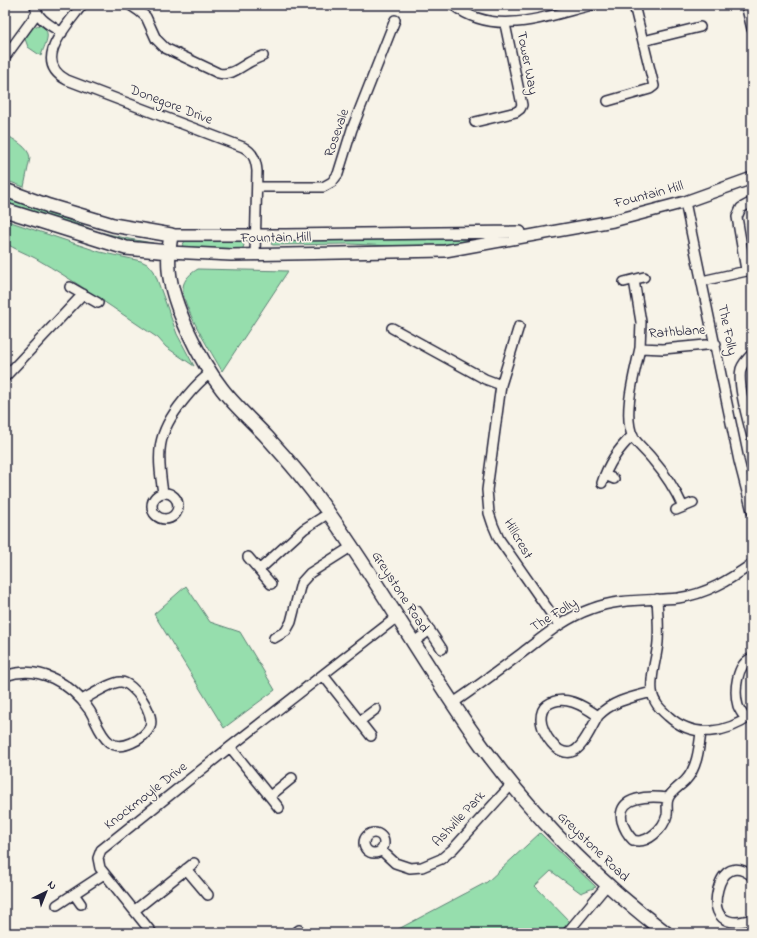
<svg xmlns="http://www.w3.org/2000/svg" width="757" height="938" font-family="'Indie Flower',sans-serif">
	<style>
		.green { fill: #96dead; stroke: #5c8074 }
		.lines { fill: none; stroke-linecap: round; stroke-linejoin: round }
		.minor-casing { stroke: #22223b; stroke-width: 12 }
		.tertiary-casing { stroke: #22223b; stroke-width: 14 }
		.secondary-casing { stroke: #22223b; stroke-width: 16 }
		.minor { stroke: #f7f3e8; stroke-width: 9 }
		.tertiary { stroke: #f7f3e8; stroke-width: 11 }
		.secondary { stroke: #f7f3e8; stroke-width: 13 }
		.labels { text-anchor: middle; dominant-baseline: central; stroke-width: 3.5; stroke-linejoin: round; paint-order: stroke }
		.street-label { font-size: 14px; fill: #22223b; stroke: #f7f3e8 }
	</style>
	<rect width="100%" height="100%" fill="#f7f3e8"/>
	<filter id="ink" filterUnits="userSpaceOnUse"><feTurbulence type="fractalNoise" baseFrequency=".025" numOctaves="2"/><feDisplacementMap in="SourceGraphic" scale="8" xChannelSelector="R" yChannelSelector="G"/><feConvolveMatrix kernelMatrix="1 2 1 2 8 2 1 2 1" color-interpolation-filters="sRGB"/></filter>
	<g filter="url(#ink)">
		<path class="green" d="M40,25C54,32 44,45 41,56L28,47L25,39L33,27Z
			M5,134C14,140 29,147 30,158L24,187L5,180Z
			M5,195L96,231L129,239L153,243L155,245L130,243L42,217L5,203Z
			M5,220L100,252L141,261L149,265L154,271L177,334L194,366L166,347L158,338C117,311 77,282 35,258C25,253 15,249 5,243Z
			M490,238L466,243L412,247L350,244L273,245L271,244L273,241Z
			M185,241H240L244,245L243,248L241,250L183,248L182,246Z
			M198,269L288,271L222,371C213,355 180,304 183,287C184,279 191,273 198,269Z
			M186,586L210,622L240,632L275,690L224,728L154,614Z
			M540,833L596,887L581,893L551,871L535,886L571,923L562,933H391L487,882Z"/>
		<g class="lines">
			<g class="minor-casing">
				<path id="minor" d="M35,5C36,19 52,26 62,33
					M82,5C67,26 31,61 67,80L243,147C253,152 256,160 257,171L255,255
					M130,5L139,11L146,17L156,39L165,48L218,73C230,76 238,69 248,63C253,60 258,58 263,56
					M453,5C495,38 546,16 592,5
					M746,5L752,29
					M643,41L700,27
					M5,57L37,13
					M608,101L650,89L654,86L634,5
					M475,122L516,112L520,109L522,105L505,24
					M257,187H323L332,182L338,174L352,129L395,20
					M685,202L739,461L752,511
					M746,270L737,217L741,208L752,202
					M634,280L641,322L640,348
					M702,281L751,270
					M624,282L644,277
					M70,287L98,303
					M519,326L501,385L487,490L489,513L493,525L499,539L559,625
					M392,328L485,379L501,385
					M752,354C748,358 743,363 741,369C737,384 748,421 752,437
					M5,377L83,294
					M605,475L614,479
					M602,483C608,464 618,449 633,435
					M163,493C157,453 156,434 183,401C191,391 200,380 211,373
					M152 506a13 13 0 1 1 26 0a13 13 0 1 1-26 0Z
					M683,507C675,489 666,475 653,460C647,452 638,445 633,437C622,414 635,372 640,348L663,349L716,344
					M676,510L693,503
					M248,557L271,584
					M259,570L304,529L329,513
					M657,599C658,614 659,628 658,642C657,658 650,674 652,691C653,702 660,709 668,716C693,739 726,734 752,715
					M417,611L442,649
					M274,638L286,631L291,622L301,583L310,573L351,547
					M414,642L430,630
					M323,675L371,736
					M5,676C39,664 71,683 90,711C96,721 100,735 109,742C121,752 144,739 150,727C155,713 134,683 121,682C113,681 90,696 82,700
					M453,703C477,687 499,670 522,653C544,636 565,618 591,609C619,598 649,601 678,598C707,594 729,580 752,564
					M598,716C593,725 583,747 574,751C558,759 541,732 541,719C541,713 543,708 547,705C563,693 584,706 598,716C612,701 633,697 652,692
					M746,719C743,715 740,711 738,706C734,692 736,664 752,658
					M360,721L376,709
					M230,747L279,808
					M270,796L292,778
					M668,798C651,796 616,795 622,821C624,828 628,835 633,840C647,845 664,828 667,815C668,810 666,804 668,799C670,792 679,787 685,781C697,769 699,749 701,732
					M364 843a10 10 0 1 1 20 0a10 10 0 1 1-20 0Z
					M381,850L395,863L410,868L422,867L441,859L453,849L512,784
					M186,869L208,895
					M752,876C735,863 723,870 718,889C711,916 725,928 752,919
					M74,894L81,904
					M57,905L104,874
					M135,910L194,863
					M152,933L100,868L98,858L101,850L230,747L397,617
					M295,933L299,930
					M567,933L607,885"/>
			</g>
			<g class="tertiary-casing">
				<path id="tertiary" d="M171,235H286L520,232
					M169,252L231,255L445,251L613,221L685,202L752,178"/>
			</g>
			<g class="secondary-casing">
				<path id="secondary" d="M5,190L49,206L113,225L171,235C169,246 168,258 169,270C172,305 200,361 222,389C235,406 252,421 267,437C289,461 309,485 328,512C382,587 427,670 482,746C534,817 596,880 666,933
					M5,210L126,248L169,252"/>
			</g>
			<use href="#minor" class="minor"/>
			<use href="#tertiary" class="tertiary"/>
			<use href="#secondary" class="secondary"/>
		</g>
	</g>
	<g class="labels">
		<g class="street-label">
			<text transform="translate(527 63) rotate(79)">Tower Way</text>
			<text transform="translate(171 105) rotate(21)">Donegore Drive</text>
			<text transform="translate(337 133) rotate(-71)">Rosevale</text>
			<text transform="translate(649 195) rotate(-15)">Fountain Hill</text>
			<text transform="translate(276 238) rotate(-1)">Fountain Hill</text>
			<text transform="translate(727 330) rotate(78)">The Folly</text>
			<text transform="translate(677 332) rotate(-4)">Rathblane</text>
			<text transform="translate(518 539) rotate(60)">Hillcrest</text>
			<text transform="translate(400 592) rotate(57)">Greystone Road</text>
			<text transform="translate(554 615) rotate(-32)">The Folly</text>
			<text transform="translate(146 796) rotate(-38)">Knockmoyle Drive</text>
			<text transform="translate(459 819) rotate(-47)">Ashville Park</text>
			<text transform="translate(593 847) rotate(44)">Greystone Road</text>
		</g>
	</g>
	<rect width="757" height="938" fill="none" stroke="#f7f3e8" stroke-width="20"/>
	<rect x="10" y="10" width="737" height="918" fill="none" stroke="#22223b" stroke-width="1.5" filter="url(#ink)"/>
	<g transform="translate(46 892) rotate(43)" stroke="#f7f3e8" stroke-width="3" paint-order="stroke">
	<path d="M0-3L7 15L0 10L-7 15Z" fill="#22223b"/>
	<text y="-6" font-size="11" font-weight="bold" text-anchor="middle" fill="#22223b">N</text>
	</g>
</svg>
